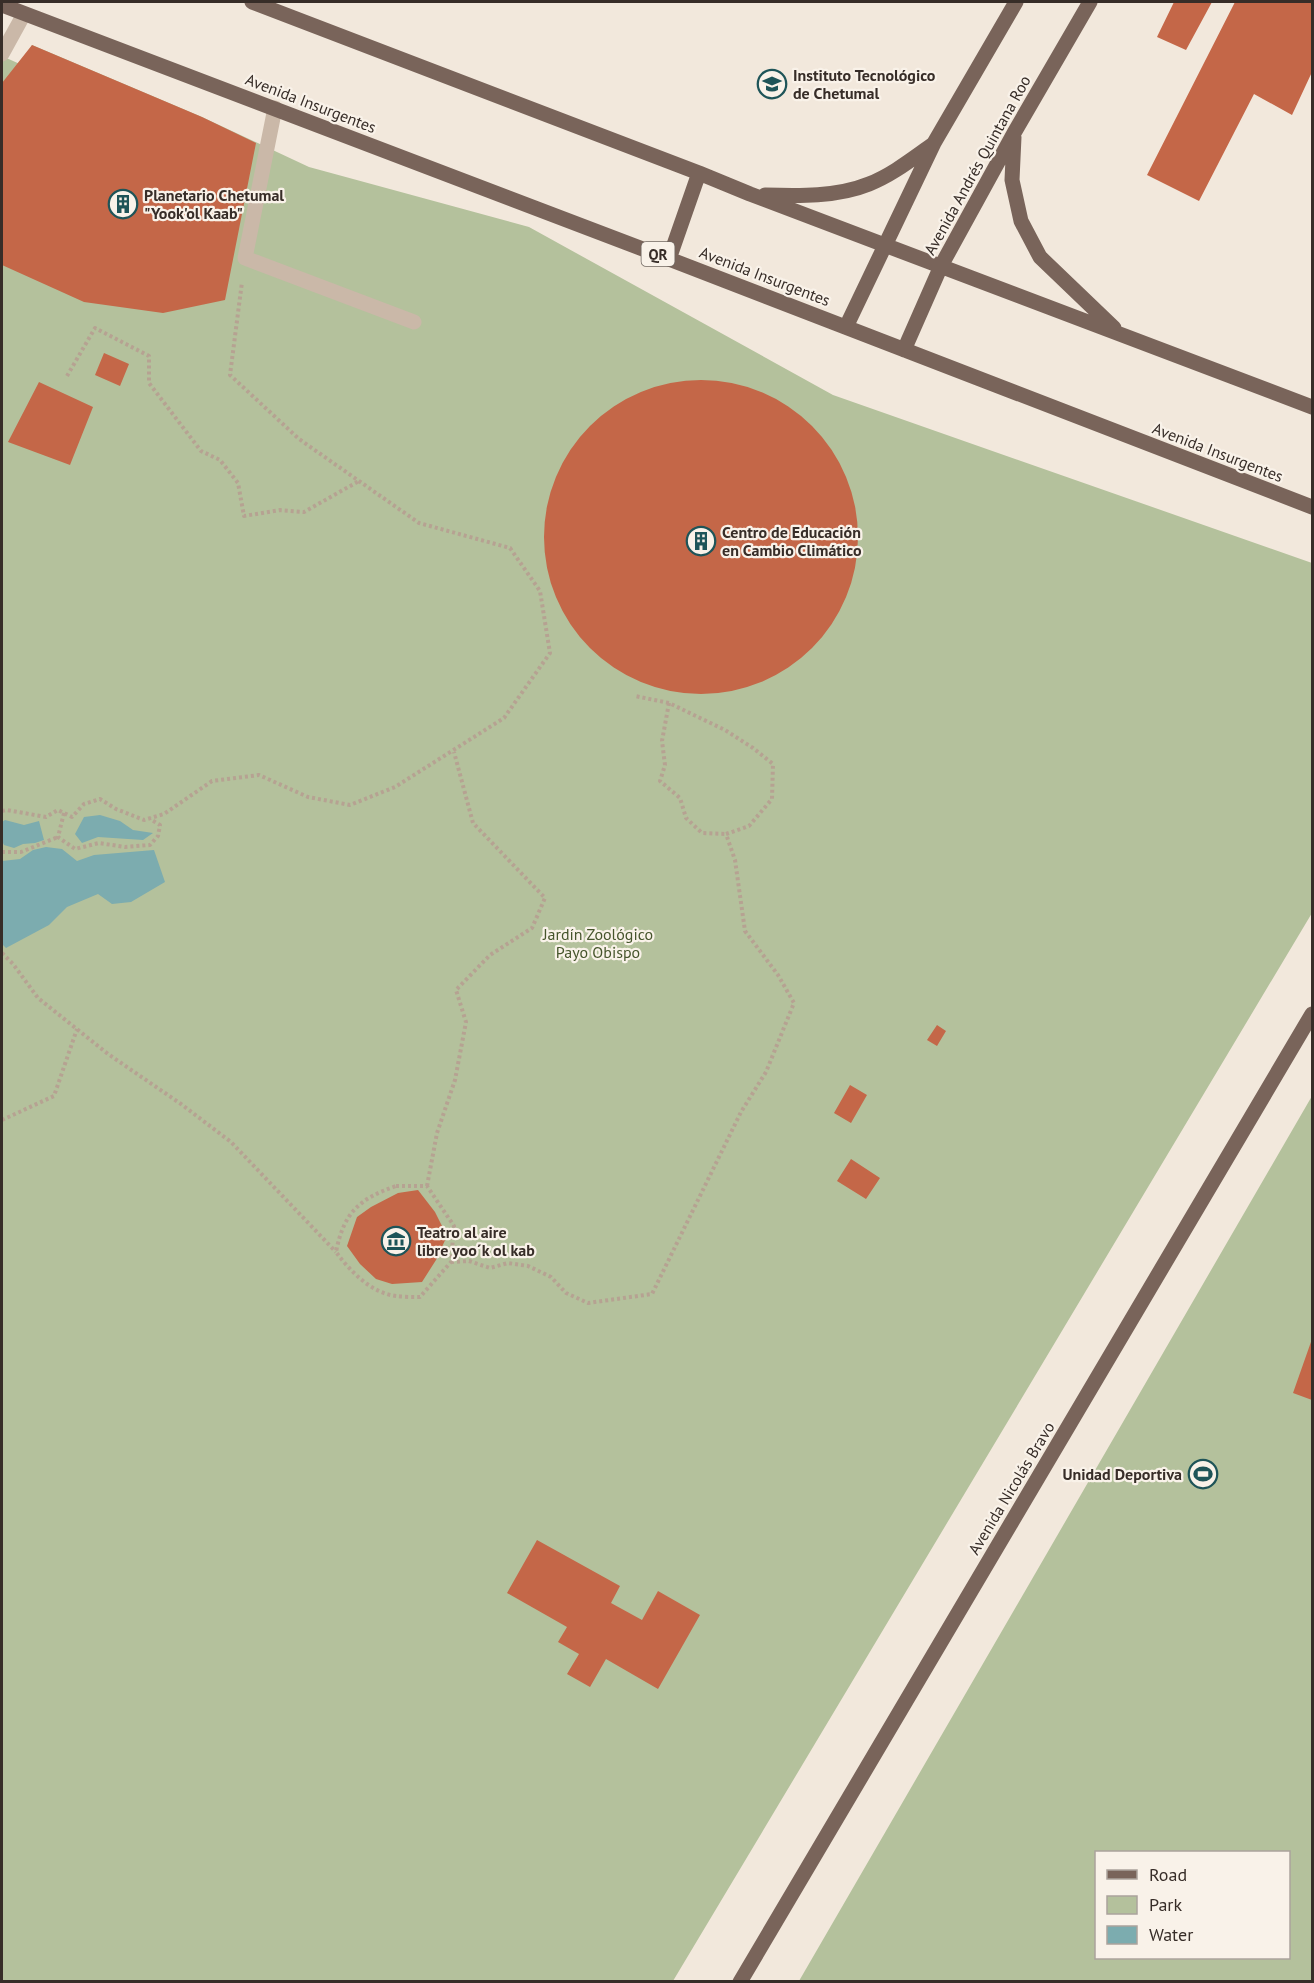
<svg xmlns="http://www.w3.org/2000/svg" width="1314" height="1983" font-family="'PT Sans',sans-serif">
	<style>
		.green { fill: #b4c19c; fill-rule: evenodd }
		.water { fill: #7cacaf }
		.building { fill: #c46748 }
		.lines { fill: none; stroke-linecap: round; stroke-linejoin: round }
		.path { stroke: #b6a292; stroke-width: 4; stroke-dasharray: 3 3; stroke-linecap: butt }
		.minor { stroke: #cab8a8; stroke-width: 15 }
		.major { stroke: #79645a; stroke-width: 15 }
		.labels { text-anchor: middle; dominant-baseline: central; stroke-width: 4.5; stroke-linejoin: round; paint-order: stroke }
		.shield { fill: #f9f2e9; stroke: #716862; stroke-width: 1.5 }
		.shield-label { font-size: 15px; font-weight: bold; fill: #372d28 }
		.poi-label { font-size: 16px; font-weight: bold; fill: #372d28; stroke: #f9f2e9; text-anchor: start }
		.street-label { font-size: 16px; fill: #372d28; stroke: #f9f2e9 }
		.park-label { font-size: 16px; fill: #46552c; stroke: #f9f2e9 }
	</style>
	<rect width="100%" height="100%" fill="#f2e8dc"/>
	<path class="green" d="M32,45L202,117L309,167L529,227L833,395L1312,563V913L673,1981H2V56L22,65Z
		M1312,1096V1981H799ZM1096,1852H1288V1958H1096Z"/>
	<path class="water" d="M100,815L120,821L133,830L153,833L143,840L98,837L82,843L75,834L84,817Z
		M5,820L24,825L39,821L44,840L35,843L23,844L14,848L4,845L2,841V822Z
		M46,847L62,849L77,861L94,855L154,850L165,882L131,902L112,904L98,894L67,907L49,925L6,948L2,944V861L20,859L33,850Z"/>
	<path class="building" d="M1174,2H1212L1186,50L1157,37Z
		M1235,2H1312V72L1292,115L1254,94L1199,201L1147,175Z
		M32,45L202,117L256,143L225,300L163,313L84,302L2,265V83Z
		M104,353L129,364L120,386L95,375Z
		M544 537a157 157 0 1 1 314 0a157 157 0 1 1-314 0Z
		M39,382L93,407L70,465L8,442Z
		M937,1025L946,1031L937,1046L927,1040Z
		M850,1085L867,1095L851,1123L834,1113Z
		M851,1159L880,1178L866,1199L837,1181Z
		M418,1190L435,1212L447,1236L436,1260L422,1282L392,1284L376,1279L360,1264L347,1246L357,1217L371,1207L398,1193Z
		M1312,1339V1400L1293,1393Z
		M537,1540L620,1586L611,1603L642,1620L658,1591L700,1615L658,1689L606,1659L590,1687L567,1674L579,1654L558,1642L567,1627L507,1593Z"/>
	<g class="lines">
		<path class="path" d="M67,376L95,328L149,356V383L201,451L220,460L238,483L244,516L280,510L304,512L359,481
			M669,703L662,741L665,765L660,781L680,798L686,818L702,833L726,834
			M2,811L7,810L46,817L58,810L72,817L84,804L100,799L116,809L144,820L164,814L212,781L259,775L308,797L350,805L395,787L504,718L550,653L540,591L510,548L419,523L299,439L230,375L242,282
			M64,813L58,837L75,849L99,843L125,847L150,845L158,836L160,825L150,819
			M2,852H21L58,837
			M2,953L13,964L38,998L108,1054L181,1104L231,1142L336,1252
			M2,1120L54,1096L77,1029
			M396,1186H427L454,1226L451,1262L420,1297C412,1297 403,1297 396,1296C371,1293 350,1271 336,1252C344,1212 359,1199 396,1186Z
			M427,1186L437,1133L455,1080L466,1022L456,990L490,955L532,928L545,898L473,823L454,752
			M451,1262L469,1261L490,1268L508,1263L528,1266L551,1277L566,1293L588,1303L652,1294L741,1112L766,1072L794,1003L778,975L745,931L735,860L726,834L749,826L772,799L773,764L753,748L725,730L669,703L635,696"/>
		<path class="minor" d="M2,54L24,14
			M275,108L245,258L414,322"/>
		<path class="major" d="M252,2L699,173L750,194L1312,407
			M2,5L669,259L1312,507
			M1014,137L1012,180L1021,221L1040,257L1114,328
			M765,195C799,196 837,197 869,184C892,175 912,159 932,145
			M669,259L699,173
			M846,327L934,143L1016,2
			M904,350L941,266L1014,133L1090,2
			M740,1982L1312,1014"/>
	</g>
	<defs>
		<g id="university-ring" transform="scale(1.5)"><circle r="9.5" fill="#f9f2e9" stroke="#1e5458" stroke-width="1.5"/><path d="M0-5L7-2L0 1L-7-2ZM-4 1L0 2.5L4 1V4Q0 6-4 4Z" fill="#1e5458"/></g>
		<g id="building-ring" transform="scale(1.5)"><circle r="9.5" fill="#f9f2e9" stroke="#1e5458" stroke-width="1.5"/><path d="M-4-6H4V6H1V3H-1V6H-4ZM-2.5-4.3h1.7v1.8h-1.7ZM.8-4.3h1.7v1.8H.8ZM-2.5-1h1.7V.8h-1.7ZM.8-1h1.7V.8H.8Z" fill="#1e5458"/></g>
		<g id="museum-ring" transform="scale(1.5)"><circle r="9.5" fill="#f9f2e9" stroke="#1e5458" stroke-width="1.5"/><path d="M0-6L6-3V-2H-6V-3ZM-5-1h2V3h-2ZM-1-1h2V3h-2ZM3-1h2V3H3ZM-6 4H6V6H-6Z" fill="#1e5458"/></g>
		<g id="stadium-ring" transform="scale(1.5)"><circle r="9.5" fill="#f9f2e9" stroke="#1e5458" stroke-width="1.5"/><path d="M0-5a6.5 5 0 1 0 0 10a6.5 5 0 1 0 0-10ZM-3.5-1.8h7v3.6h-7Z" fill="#1e5458"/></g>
	</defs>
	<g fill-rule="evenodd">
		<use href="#university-ring" x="772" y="84"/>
		<use href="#building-ring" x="123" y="204"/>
		<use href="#building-ring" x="701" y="541"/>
		<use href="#museum-ring" x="396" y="1241"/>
		<use href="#stadium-ring" x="1203" y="1474"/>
	</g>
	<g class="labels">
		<rect class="shield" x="641.5" y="242" width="33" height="24" rx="4.5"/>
		<g class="shield-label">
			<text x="658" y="254">QR</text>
		</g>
		<g class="poi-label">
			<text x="793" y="75">Instituto Tecnológico<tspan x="793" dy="18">de Chetumal</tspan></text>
			<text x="144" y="195">Planetario Chetumal<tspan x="144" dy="18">"Yook'ol Kaab"</tspan></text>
			<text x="722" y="532">Centro de Educación<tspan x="722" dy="18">en Cambio Climático</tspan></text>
			<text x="417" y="1232">Teatro al aire<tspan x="417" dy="18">libre yoo´k ol kab</tspan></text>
			<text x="1182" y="1474" text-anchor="end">Unidad Deportiva</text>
		</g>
		<g class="street-label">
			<text transform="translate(311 103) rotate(21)">Avenida Insurgentes</text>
			<text transform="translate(977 165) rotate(-61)">Avenida Andrés Quintana Roo</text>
			<text transform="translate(765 276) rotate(21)">Avenida Insurgentes</text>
			<text transform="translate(1218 452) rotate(21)">Avenida Insurgentes</text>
			<text transform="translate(1011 1488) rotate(-59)">Avenida Nicolás Bravo</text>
		</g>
		<g class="park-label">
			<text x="598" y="934">Jardín Zoológico<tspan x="598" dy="18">Payo Obispo</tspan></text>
		</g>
	</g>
	<rect width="1314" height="1983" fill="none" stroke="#372d28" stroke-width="6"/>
	<rect x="1095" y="1851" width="195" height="108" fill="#f9f2e9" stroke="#aba39c" stroke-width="1.5"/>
	<rect x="1107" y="1870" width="30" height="9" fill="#79645a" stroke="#aba39c" stroke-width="1.5"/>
	<text x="1149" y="1881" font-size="18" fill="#372d28">Road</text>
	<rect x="1107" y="1896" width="30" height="18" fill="#b4c19c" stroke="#aba39c" stroke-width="1.5"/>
	<text x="1149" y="1911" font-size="18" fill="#372d28">Park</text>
	<rect x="1107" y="1926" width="30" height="18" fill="#7cacaf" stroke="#aba39c" stroke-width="1.5"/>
	<text x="1149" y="1941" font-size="18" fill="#372d28">Water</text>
</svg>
